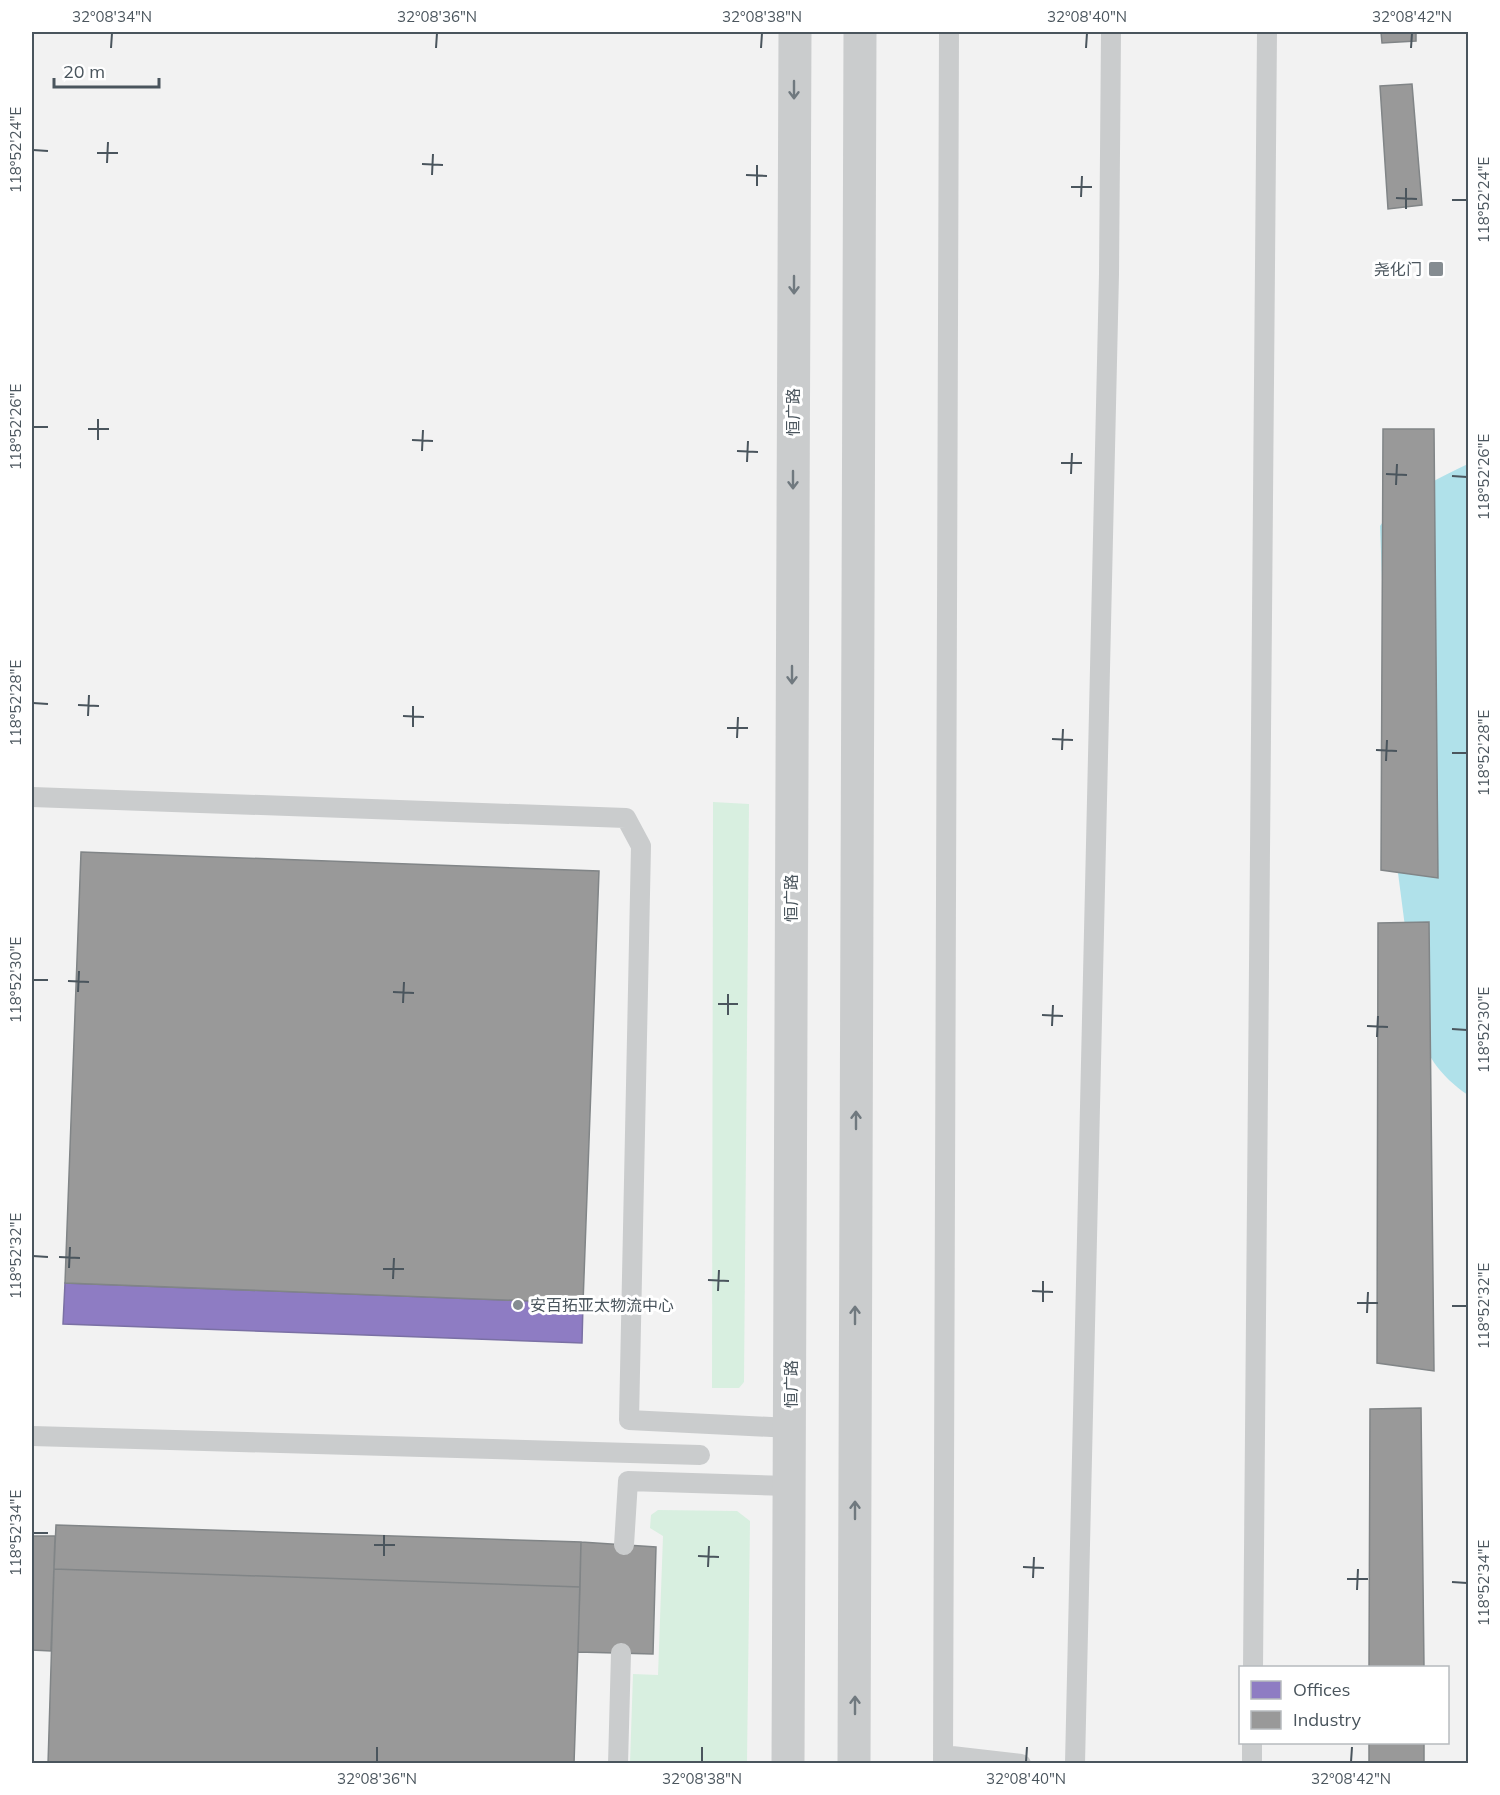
<svg xmlns="http://www.w3.org/2000/svg" width="1500" height="1795" font-family="Mulish,'Noto Sans SC',sans-serif">
	<style>
		.green { fill: #d8efe0 }
		.water { fill: #b0e1ea }
		.offices { fill: #8e7cc3; stroke: #7a70a4; stroke-width: 1.5 }
		.industry { fill: #999; stroke: #818587; stroke-width: 1.5 }
		.lines { fill: none; stroke-linecap: round; stroke-linejoin: round }
		.service { stroke: #cacccd; stroke-width: 20 }
		.tertiary { stroke: #cacccd; stroke-width: 33 }
		.oneway { stroke: #70797f }
		.ticks { fill: none; stroke: #4a555d; stroke-width: 2 }
		.poi-dot { fill: #858c91; stroke: #fff; stroke-width: 2 }
		.labels { text-anchor: middle; dominant-baseline: central; stroke-width: 6; stroke-linejoin: round; paint-order: stroke }
		.poi-label { font-size: 16px; fill: #4a555d; stroke: #fff; text-anchor: end }
		.street-label { font-size: 16px; fill: #4a555d; stroke: #fff }
		.neatline { fill: none; stroke: #4a555d; stroke-width: 2 }
		.ticks-label { font-size: 15px; text-anchor: middle; fill: #4a555d }
	</style>
	<rect width="100%" height="100%" fill="#f2f2f2"/>
	<path class="green" d="M713,802L749,804L744,1382L739,1388H712Z
		M658,1510L737,1511L750,1521L747,1763H630L633,1674L658,1675L663,1536L650,1528L651,1515Z"/>
	<path class="water" d="M1468,464V1095C1440,1076 1423,1053 1417,1019L1391,819L1380,526C1402,494 1435,480 1468,464Z"/>
	<path class="offices" d="M65,1283L583,1303L582,1343L63,1324Z"/>
	<path class="industry" d="M1381,32H1416V41L1382,43Z
		M1412,84L1422,205L1388,209L1380,86Z
		M1383,429H1434L1438,878L1381,870Z
		M81,852L599,871L583,1303L65,1283Z
		M1429,922L1434,1371L1377,1363L1378,923Z
		M1421,1408L1424,1668H1369L1370,1409Z
		M56,1525L581,1542L580,1587L54,1569Z
		M32,1536H55L51,1651L32,1650Z
		M581,1542L656,1547L653,1654L578,1652Z
		M54,1569L580,1587L574,1764H48Z
		M1369,1742H1424V1764H1369Z"/>
	<g class="lines">
		<path class="service" d="M32,797L626,818L641,846L629,1420L790,1428
			M32,1436L700,1455
			M624,1545L628,1481L789,1486
			M1253,1668L1267,32
			M943,1755L1021,1764
			M618,1764L621,1653
			M943,1764L949,32
			M1075,1764L1109,274L1111,32
			M1252,1764V1742"/>
		<path class="tertiary" d="M788,1764L795,32
			M854,1764L860,32"/>
	</g>
	<defs><path id="oneway-shaft" d="M-6 0H5M1.5-3L5.5 0L1.5 3" fill="none" stroke-width="1.6" stroke-linecap="round" stroke-linejoin="round" transform="scale(1.5)"/></defs>
	<g class="oneway">
		<use href="#oneway-shaft" transform="translate(794 90) rotate(90)"/>
		<use href="#oneway-shaft" transform="translate(794 285) rotate(90)"/>
		<use href="#oneway-shaft" transform="translate(793 480) rotate(90)"/>
		<use href="#oneway-shaft" transform="translate(792 675) rotate(90)"/>
		<use href="#oneway-shaft" transform="translate(856 1120) rotate(-90)"/>
		<use href="#oneway-shaft" transform="translate(855 1315) rotate(-90)"/>
		<use href="#oneway-shaft" transform="translate(855 1510) rotate(-90)"/>
		<use href="#oneway-shaft" transform="translate(855 1705) rotate(-90)"/>
	</g>
	<path class="ticks" d="M111,48L112,33M436,48L437,33M761,48L762,33M1086,48L1087,33M1411,48L1412,33M33,150L48,151M97,153H118M107,163L108,142M422,164L443,165M432,175L433,154M746,175L767,176M757,186V165M1071,187H1092M1081,197L1082,176M1396,198L1417,199M1452,200H1467M1406,209V188M33,427H48M88,429H109M98,440V419M412,440L433,441M422,451L423,430M737,451L758,452M747,462L748,441M1061,463H1082M1071,474L1072,453M1386,474L1407,475M1452,476L1467,477M1396,485L1397,464M33,703L48,704M78,705L99,706M88,716L89,695M403,716L424,717M413,727V706M727,728H748M737,738L738,717M1052,739L1073,740M1062,750L1063,729M1376,750L1397,751M1452,753H1467M1386,761L1387,740M33,980H48M68,981L89,982M78,992L79,971M393,992L414,993M403,1003L404,982M718,1004H738M728,1015V994M1042,1015L1063,1016M1052,1026L1053,1005M1367,1026L1388,1027M1452,1029L1467,1030M1377,1037L1378,1016M33,1256L48,1257M59,1257L80,1258M69,1268L70,1247M383,1269H404M393,1279L394,1258M708,1280L729,1281M718,1291L719,1270M1032,1291L1053,1292M1043,1302V1281M1357,1303H1378M1452,1306H1467M1367,1313L1368,1292M33,1533H48M374,1545H395M384,1556V1535M698,1556L719,1557M708,1567L709,1546M1023,1567L1044,1568M1033,1578L1034,1557M1347,1579H1368M1452,1582L1467,1583M1357,1590L1358,1569M377,1762V1747M702,1762V1747M1026,1762L1027,1747M1351,1762L1352,1747"/>
	<g class="poi-dot">
		<rect x="1428" y="261" width="16" height="16" rx="3"/>
		<circle cx="518" cy="1305" r="6"/>
	</g>
	<g class="labels">
		<g class="poi-label">
			<text x="1422" y="269">尧化门</text>
			<text x="530" y="1305" text-anchor="start">安百拓亚太物流中心</text>
		</g>
		<g class="street-label">
			<text transform="translate(793 412) rotate(-90)">恒广路</text>
			<text transform="translate(791 898) rotate(-90)">恒广路</text>
			<text transform="translate(791 1384) rotate(-90)">恒广路</text>
		</g>
	</g>
	<rect width="1500" height="1795" fill="none" stroke="#ffffff" stroke-width="66"/>
	<rect x="1239" y="1666" width="210" height="78" fill="#ffffff" stroke="#b7bbbe" stroke-width="1.5"/>
	<rect x="1251" y="1681" width="30" height="18" fill="#8e7cc3" stroke="#b7bbbe" stroke-width="1.5"/>
	<text x="1293" y="1696" font-size="18" fill="#4a555d">Offices</text>
	<rect x="1251" y="1711" width="30" height="18" fill="#999999" stroke="#b7bbbe" stroke-width="1.5"/>
	<text x="1293" y="1726" font-size="18" fill="#4a555d">Industry</text>
	<path d="M54 78v9h105v-9" fill="none" stroke="#4a555d" stroke-width="3"/>
	<text x="63" y="78" font-size="18" fill="#4a555d" stroke="#ffffff" stroke-width="4.5" paint-order="stroke">20 m</text>
	<rect x="33" y="33" width="1434" height="1729" class="neatline"/>
	<g class="ticks-label">
		<text x="112" y="22">32°08'34"N</text>
		<text x="437" y="22">32°08'36"N</text>
		<text x="762" y="22">32°08'38"N</text>
		<text x="1087" y="22">32°08'40"N</text>
		<text x="1412" y="22">32°08'42"N</text>
		<text transform="translate(16 150) rotate(-90)" y="5">118°52'24"E</text>
		<text transform="translate(1484 200) rotate(-90)" y="5">118°52'24"E</text>
		<text transform="translate(16 427) rotate(-90)" y="5">118°52'26"E</text>
		<text transform="translate(1484 477) rotate(-90)" y="5">118°52'26"E</text>
		<text transform="translate(16 703) rotate(-90)" y="5">118°52'28"E</text>
		<text transform="translate(1484 753) rotate(-90)" y="5">118°52'28"E</text>
		<text transform="translate(16 980) rotate(-90)" y="5">118°52'30"E</text>
		<text transform="translate(1484 1030) rotate(-90)" y="5">118°52'30"E</text>
		<text transform="translate(16 1256) rotate(-90)" y="5">118°52'32"E</text>
		<text transform="translate(1484 1306) rotate(-90)" y="5">118°52'32"E</text>
		<text transform="translate(16 1533) rotate(-90)" y="5">118°52'34"E</text>
		<text transform="translate(1484 1583) rotate(-90)" y="5">118°52'34"E</text>
		<text x="377" y="1784">32°08'36"N</text>
		<text x="702" y="1784">32°08'38"N</text>
		<text x="1026" y="1784">32°08'40"N</text>
		<text x="1351" y="1784">32°08'42"N</text>
	</g>
</svg>
